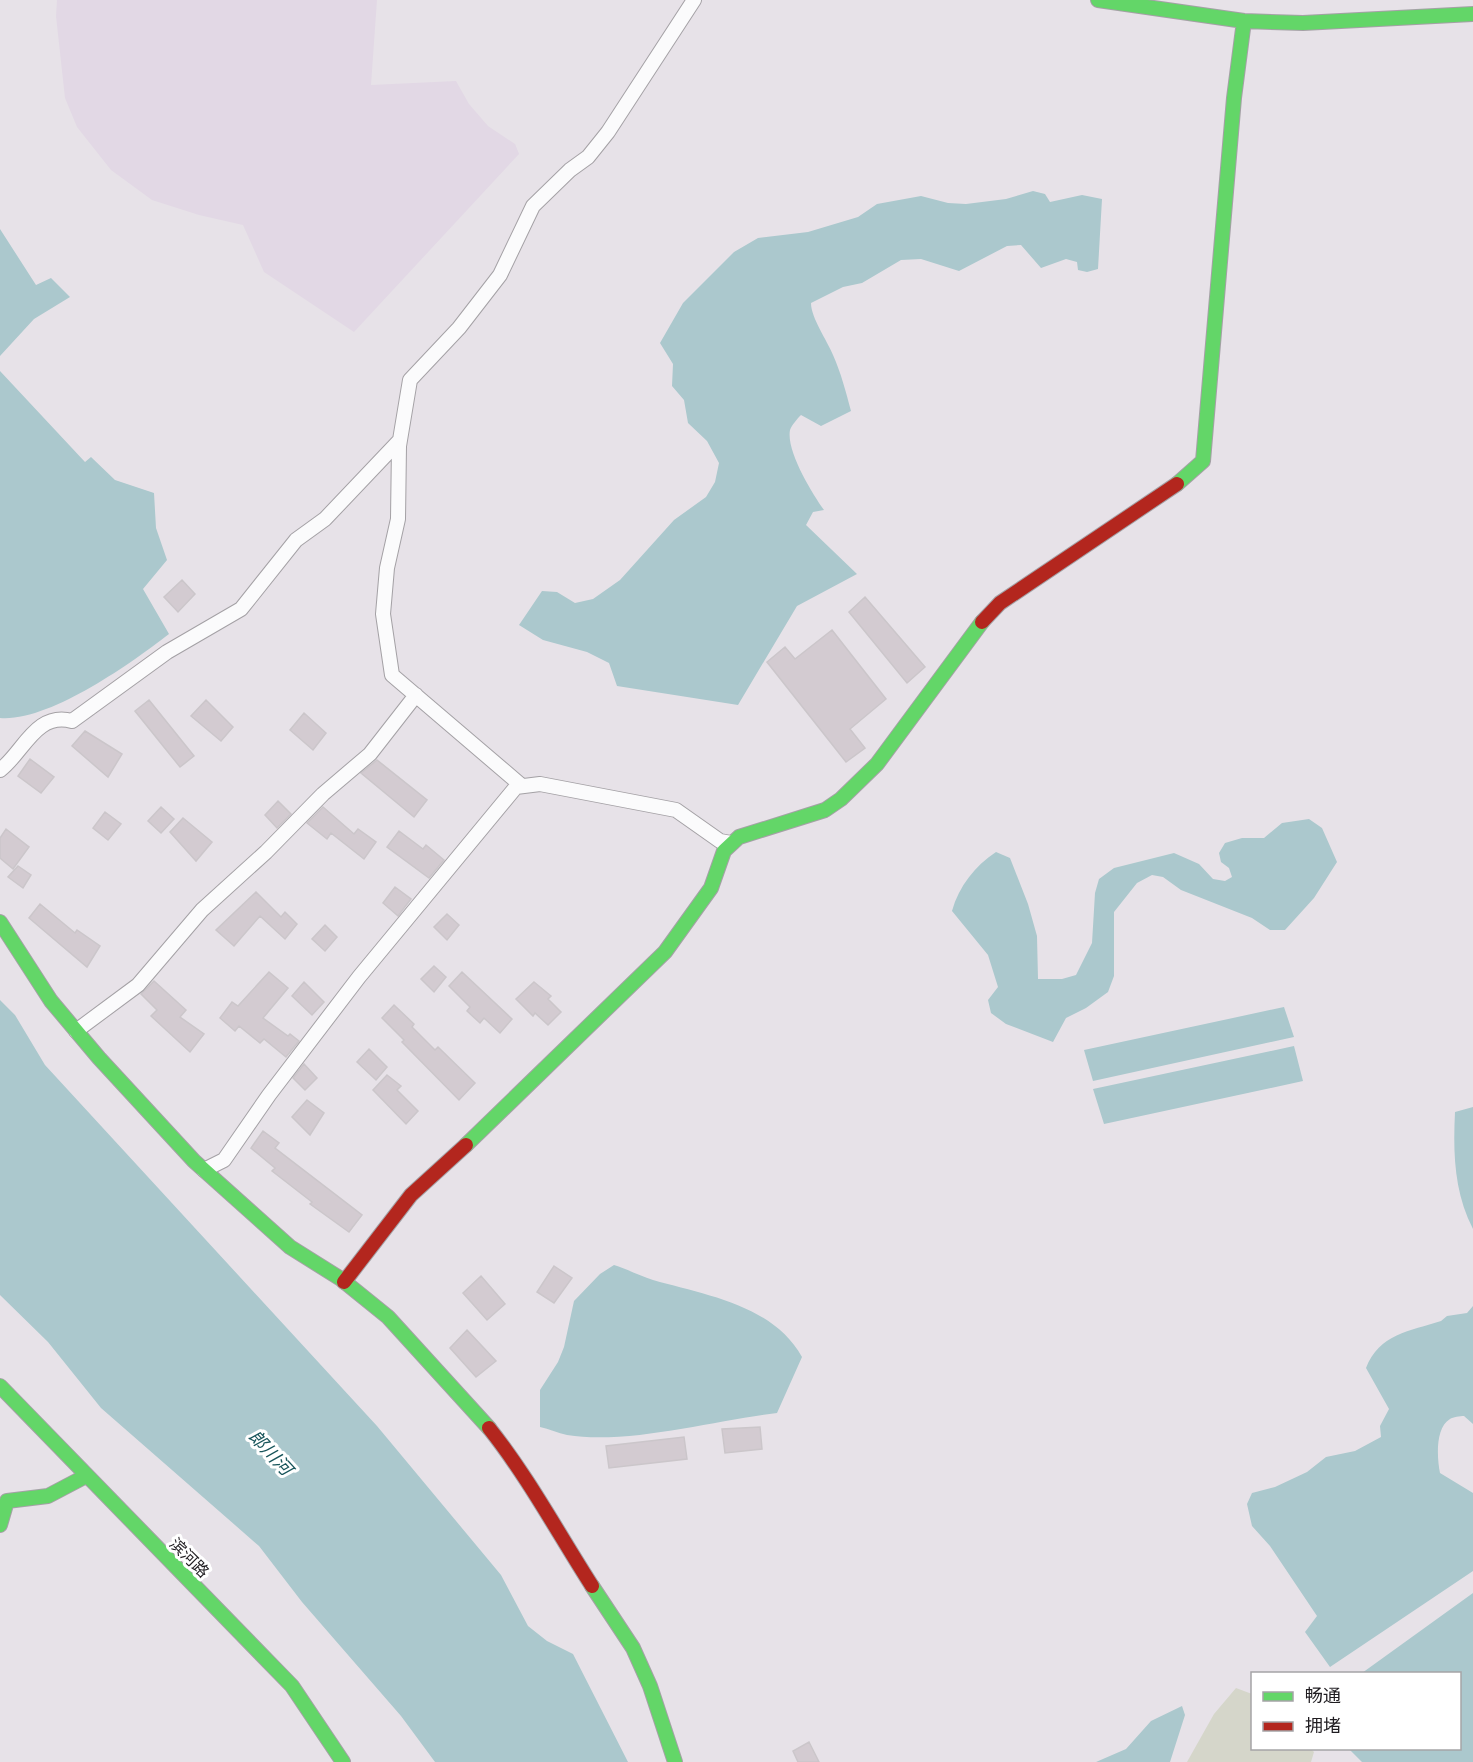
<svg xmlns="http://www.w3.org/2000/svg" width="1473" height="1762" font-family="Commissioner,'Noto Sans SC',sans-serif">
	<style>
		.built { fill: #e2d8e5 }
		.green { fill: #d5d6ca }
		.water { fill: #abc8cd }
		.building { fill: #d3cbd1; stroke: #cbc6ca; stroke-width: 1.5 }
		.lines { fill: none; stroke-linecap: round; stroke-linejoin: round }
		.street-casing { stroke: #a4a1a5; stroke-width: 16 }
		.fast-casing { stroke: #a4a1a5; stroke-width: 16 }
		.jam-casing { stroke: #a4a1a5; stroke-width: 16 }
		.street { stroke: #fbfbfc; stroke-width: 14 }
		.fast { stroke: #63d668; stroke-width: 14 }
		.jam { stroke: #b3261e; stroke-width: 14 }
		.labels { text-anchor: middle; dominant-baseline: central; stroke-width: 6; stroke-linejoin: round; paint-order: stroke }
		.street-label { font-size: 16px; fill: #1f1c20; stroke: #fff }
		.water-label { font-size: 18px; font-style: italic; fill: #17545a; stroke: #fff }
	</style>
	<rect width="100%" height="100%" fill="#e7e2e8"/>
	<path class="built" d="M57,0H377L371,85L456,81L469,104L488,126L515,144L519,154L354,332L264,272L243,225L199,215L152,200L111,170L77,127L65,98L56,16Z"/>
	<path class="green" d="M1236,1688L1252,1694V1748L1311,1749L1314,1752L1311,1762H1187L1214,1714Z"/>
	<path class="water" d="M1033,191L1045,194L1050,202L1082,195L1102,199L1098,269L1087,272L1078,270L1077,262L1066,259L1041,268L1021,245L1007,246L959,271L921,259L901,260L862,283L843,287L811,303C811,318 827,340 833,355C841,373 846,392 851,411L821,426L801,415C797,419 792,425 790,430C786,451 812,493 824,510L813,512L806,525L857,574L797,606L738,705L617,686L609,663L587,652L543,640L519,625L542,591L557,592L575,603L593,599L620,580L674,520L706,497L715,482L719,463L707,441L688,423L684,400L672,386L673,364L660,343L683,303L734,252L758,238L808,232L858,217L877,204L921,196L948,203L966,204L1006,199Z
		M0,229L36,285L51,278L70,297L34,319L0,356Z
		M0,371L85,462L91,457L115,480L154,493L156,528L167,560L143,589L169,634C130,664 49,722 0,718Z
		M1309,819L1322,828L1337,862L1314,898L1285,930H1270L1252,918L1181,890L1163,877L1152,875L1137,883L1114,912V976L1108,992L1086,1008L1066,1018L1053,1042L1006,1024L991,1013L988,1000L998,987L988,955L952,911C959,886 975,866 996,852L1010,858L1028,904L1037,936L1038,979H1062L1076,975L1092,943L1095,893L1099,879L1114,868L1174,853L1199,864L1213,879L1225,881L1232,877L1229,868L1221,862L1219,853L1225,843L1242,838H1264L1282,823Z
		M0,1000L15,1015L45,1065L377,1426L501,1575L528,1626L547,1641L573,1654L628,1762H435L401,1716L302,1602L259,1546L101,1408L48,1342L0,1295Z
		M1284,1007L1294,1037L1093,1081L1084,1050Z
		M1294,1046L1303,1081L1104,1124L1093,1089Z
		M1473,1107V1229C1454,1192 1453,1153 1455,1112Z
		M614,1265C627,1269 640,1276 653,1280C706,1295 773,1305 802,1357L777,1413C714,1420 629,1445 567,1435C558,1433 549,1429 540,1427V1390L558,1362L564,1347L574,1301L600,1274Z
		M1473,1306V1424L1464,1416C1460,1416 1453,1417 1450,1419C1435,1428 1437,1458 1440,1473L1473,1493V1571L1330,1667L1305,1632L1317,1616L1270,1546L1252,1526L1247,1504L1252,1493L1275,1487L1307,1472L1326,1457L1355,1451L1381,1437L1380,1426L1389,1409L1366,1368C1379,1334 1410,1331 1441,1321L1447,1316L1467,1313Z
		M1473,1593V1762H1362L1349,1749L1460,1748V1674L1362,1673Z
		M1182,1706L1185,1715L1170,1762H1096L1126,1749L1151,1721Z"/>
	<path class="building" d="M182,580L195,594L178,612L164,597Z
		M865,597L925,667L907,683L849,612Z
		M832,630L886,699L850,729L865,748L846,762L767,662L785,647L795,659Z
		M149,700L194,756L180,767L135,711Z
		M206,700L233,727L221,741L191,716Z
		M304,713L326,733L313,750L290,730Z
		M85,731L122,754L108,777L72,746Z
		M30,759L54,777L41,793L18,776Z
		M377,760L427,800L414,817L361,773Z
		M278,801L291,814L277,828L265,815Z
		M161,807L174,819L161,833L148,821Z
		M323,807L354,834L358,829L376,842L364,859L331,833L327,839L307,823Z
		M105,812L121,824L108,840L93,828Z
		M183,818L212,842L196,861L170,832Z
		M6,829L29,847L13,869L0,858V838Z
		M399,831L423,849L426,845L444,860L429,878L387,847Z
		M18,866L31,875L23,888L8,877Z
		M395,887L411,899L398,916L383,903Z
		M256,892L281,917L285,912L297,924L285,939L260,916L234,946L216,930Z
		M40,904L75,933L77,930L100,946L87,967L29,918Z
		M447,914L459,925L447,940L434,927Z
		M325,925L337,937L325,951L312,939Z
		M434,966L446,977L434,992L421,979Z
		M269,972L288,988L263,1018L288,1036L290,1034L299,1041L286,1057L264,1039L260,1043L239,1026L235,1031L220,1018L232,1002L238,1006Z
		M462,972L512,1019L500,1033L484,1018L480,1023L467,1011L470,1007L449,986Z
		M154,981L186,1010L180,1017L204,1034L190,1052L151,1016L157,1010L141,994Z
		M304,982L324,1002L312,1015L292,996Z
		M534,982L551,996L548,999L561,1012L548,1025L535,1013L533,1016L516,999Z
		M394,1005L414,1024L412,1027L435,1050L438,1047L475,1083L459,1100L402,1042L404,1040L382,1018Z
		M369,1049L387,1067L376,1080L357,1062Z
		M304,1064L317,1078L305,1090L293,1078Z
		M387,1075L401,1086L397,1090L418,1111L406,1124L373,1090Z
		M307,1100L324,1113L310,1135L292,1117Z
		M263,1131L279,1143L275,1148L362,1215L349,1232L310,1204L312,1202L272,1171L275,1168L251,1148Z
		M554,1266L572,1278L554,1303L537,1292Z
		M481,1276L505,1304L487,1320L463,1293Z
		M467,1330L496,1361L476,1377L450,1348Z
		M760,1427L762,1449L725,1453L722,1429Z
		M684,1437L687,1459L609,1468L606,1446Z
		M809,1742L819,1762H798L793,1751Z"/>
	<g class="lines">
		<g class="street-casing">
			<path id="street" d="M0,770C23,753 36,711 72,721L167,652L241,609L296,540L325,519L400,440
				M522,786L392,675L383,614L387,568L398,519L399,446L410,380L459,328L500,275L533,206L570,170L588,157L608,132L694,0
				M76,1031L138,985L202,910L266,852L323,794L370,754L416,695
				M204,1170L224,1160L269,1095L359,977L516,787L540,784L676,810L720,841L731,843"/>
		</g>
		<g class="fast-casing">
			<path id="fast" d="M1098,0L1244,21L1303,23L1473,14
				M1177,484L1203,461L1234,98L1244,21
				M0,922L51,1001L99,1058L194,1161L290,1247L341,1279L388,1317L489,1428
				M466,1145L665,952L711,888L724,851L739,837L825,810L841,799L877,764L982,622
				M0,1386L292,1686L343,1762
				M0,1525L7,1501L48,1496L86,1476
				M592,1586L633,1648L650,1686L675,1762"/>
		</g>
		<g class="jam-casing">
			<path id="jam" d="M982,622L1000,603L1177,484
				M344,1282L411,1195L466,1145
				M489,1428C528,1477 558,1533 592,1586"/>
		</g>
		<use href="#street" class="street"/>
		<use href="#fast" class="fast"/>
		<use href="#jam" class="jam"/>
	</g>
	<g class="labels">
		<g class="street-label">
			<text transform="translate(190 1557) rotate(45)">滨河路</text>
		</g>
		<g class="water-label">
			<text transform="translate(271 1452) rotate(47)">郎川河</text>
		</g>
	</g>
	<rect x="1251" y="1672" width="210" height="78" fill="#ffffff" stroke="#a5a4a6" stroke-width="1.5"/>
	<rect x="1263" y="1692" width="30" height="9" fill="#63d668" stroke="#a5a4a6" stroke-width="1.5"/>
	<text x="1305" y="1702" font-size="18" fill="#1f1c20">畅通</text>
	<rect x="1263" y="1722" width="30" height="9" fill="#b3261e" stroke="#a5a4a6" stroke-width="1.5"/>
	<text x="1305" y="1732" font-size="18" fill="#1f1c20">拥堵</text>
</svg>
